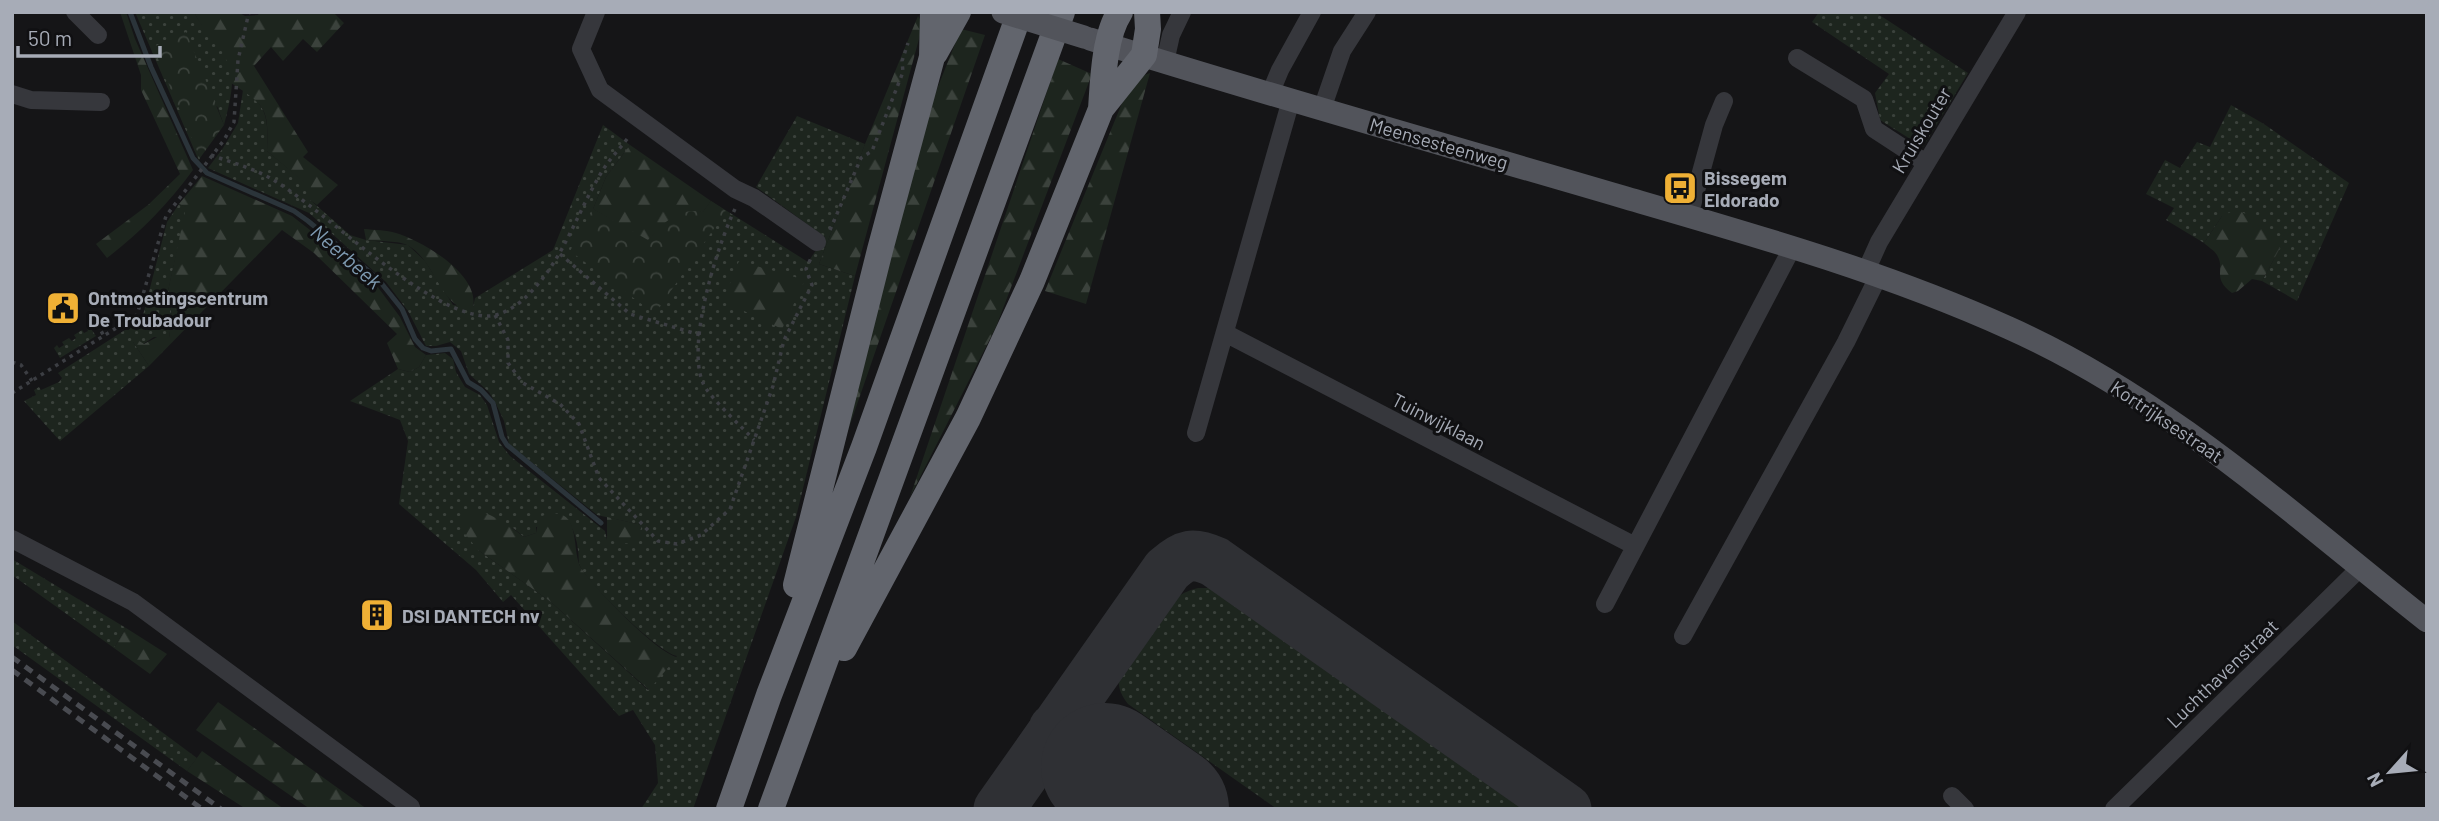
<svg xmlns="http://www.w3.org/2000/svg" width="2439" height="821" font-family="Barlow,sans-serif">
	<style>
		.grass { fill: url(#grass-dots); fill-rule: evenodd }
		.forest { fill: url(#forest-firs) }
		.park { fill: url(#park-crowns) }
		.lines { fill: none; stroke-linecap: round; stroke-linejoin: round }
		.stream { stroke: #2b343a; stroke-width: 5 }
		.taxiway { stroke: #2f3034; stroke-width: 51 }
		.runway { stroke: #2f3034; stroke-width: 128 }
		.path { stroke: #3c3e43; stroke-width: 3.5; stroke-dasharray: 3.5 5; stroke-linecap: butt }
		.minor { stroke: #36373c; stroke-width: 18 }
		.major { stroke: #52545b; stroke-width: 23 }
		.highway { stroke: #62656d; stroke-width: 26 }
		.rail { stroke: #494b51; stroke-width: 5; stroke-dasharray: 9 7; stroke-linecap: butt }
		.major-bridge { stroke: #52545b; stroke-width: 23 }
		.labels { text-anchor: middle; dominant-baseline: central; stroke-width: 6; stroke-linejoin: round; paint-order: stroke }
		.street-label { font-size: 19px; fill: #a7acb7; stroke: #101012 }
		.poi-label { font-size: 19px; font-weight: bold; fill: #a7acb7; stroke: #101012; text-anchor: start }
		.water-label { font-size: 21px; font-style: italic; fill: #7e9ab1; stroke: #101012 }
	</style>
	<defs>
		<pattern id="grass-dots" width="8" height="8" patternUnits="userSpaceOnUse" patternTransform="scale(1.75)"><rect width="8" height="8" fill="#1d251e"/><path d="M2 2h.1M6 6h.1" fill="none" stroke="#3b423c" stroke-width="1.8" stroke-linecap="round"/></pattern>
		<pattern id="forest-firs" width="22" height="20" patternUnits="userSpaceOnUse" patternTransform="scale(1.75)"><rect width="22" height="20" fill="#1d251e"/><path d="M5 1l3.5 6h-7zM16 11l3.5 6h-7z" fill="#3b423c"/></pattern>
		<pattern id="park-crowns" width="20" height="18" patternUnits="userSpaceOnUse" patternTransform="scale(1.75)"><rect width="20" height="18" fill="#1d251e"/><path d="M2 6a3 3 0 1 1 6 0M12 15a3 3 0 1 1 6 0" fill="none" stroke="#3b423c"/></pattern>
	</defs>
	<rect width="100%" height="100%" fill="#151517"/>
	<path class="grass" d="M135,12H194C202,29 219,41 228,58C237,77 229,106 224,125L217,106L192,135L200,158L199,161Z
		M1819,12H1875L1968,73L1923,147L1880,120L1875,93L1889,74L1812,22Z
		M243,90C269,106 268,122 267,151L313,189L308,198L350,235L366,240L408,245L425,261L453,305L473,307L475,298L553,250L603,125L630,145L606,177L593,209L648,240L695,210L703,212L711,201L808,262L825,237L756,187L797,116L865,144L819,264L855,276L796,517L693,809H641L658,783L655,745L633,710L619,716L511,595L503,602L476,570L399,504L408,441L400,420L350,401L398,369L410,372L419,367L426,355L445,353L453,359L456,372L465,387L480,395L487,405L499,442L510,456L605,531L607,540L642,525L597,515L509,444L504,421L496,404L489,392L469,374L461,351L450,342L436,346H426L408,311L386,282L309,213L208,168L223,148L238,123ZM570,523C574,532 577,540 578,550C579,555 578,562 580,566C588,584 659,653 677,656L648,690L551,602L478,550L513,528L524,537L536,533V527Z
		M2231,105L2264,124L2349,183L2297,301L2262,281L2280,248L2222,216L2204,243L2166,220L2174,208L2146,194L2165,160L2180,168L2197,142L2210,147Z
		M179,204L187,207L168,291L172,317L169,338L154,337L143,344L133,342L149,366L60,441L24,401L36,395L34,390L39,387L41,390L59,382L62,378L58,373L142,319L167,222Z
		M89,326L96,336L60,358L54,348L57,345L59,348L64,345L62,342L69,338L72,341L76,338L74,335L82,330L84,333L88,331L86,327Z
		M12,559L126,628L114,648L12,575Z
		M1198,588H1214L1234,596L1538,809H1277L1128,704C1119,693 1117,684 1120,670C1141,639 1159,597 1198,588Z
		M12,621L197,758L187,771L12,645Z"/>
	<path class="forest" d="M120,12H126L135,39L193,170C168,204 140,233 107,258L96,244L148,205L180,174L141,90V75Z
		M194,12H238L245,16L258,15L260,12H333L344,23L317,52L303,39L283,61L271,47L254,66L308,152L303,157L338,185L317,205L307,198L312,189L267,151C269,108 266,106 231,83C230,47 208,41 194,12Z
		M918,16L923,24L855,276L819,264L865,144Z
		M961,29L985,35L844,442L925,119Z
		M1058,59L1092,74L996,327L910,497Z
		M1150,73L1086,304L1045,291L1129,86L1139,77Z
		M630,145L711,201L703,212C683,208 660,226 648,241L593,209L606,177Z
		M202,176L292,216L351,262L374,282L400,317L415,347L426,355L419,367L410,372L398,369L387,343L397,334L314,253L282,230L149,366L133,342L136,339L144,344L161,335L169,338L172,317L168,291L186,207L179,204Z
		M2235,210C2256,216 2271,229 2280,248L2262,281L2252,279L2238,291L2232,293C2211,277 2226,270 2217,255C2214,250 2208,247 2204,243L2222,216Z
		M364,229C375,230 386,230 396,233C423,241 480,275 473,307L466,310C438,300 435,262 409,246C400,240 378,242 366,240Z
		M739,261L805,280L782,329L723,301Z
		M470,509C489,511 510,526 524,537L536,533L539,517C584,500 570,549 581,568C594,588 657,653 677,657L649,690L551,602L478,550L462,530L461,516Z
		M607,517L642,525L636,545L607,540Z
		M126,628L167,654L150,674L114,648Z
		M218,702L367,809H310L196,730Z
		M202,751L284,809H246L187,771Z"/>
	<path class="park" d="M186,32L224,125L200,158L153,47Z
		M711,201L726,211L655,314L570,251L593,209L648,240C664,223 677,207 703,212Z"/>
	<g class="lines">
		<path class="stream" d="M130,12L151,67L193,158L207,173L294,211L308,221L378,279L402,309L415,339L423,348L431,351L451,349L468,382L481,390L493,403L502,437L507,445L601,523"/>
		<path class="taxiway" d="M1054,729L1105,767
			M999,809L1167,570C1185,554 1193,552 1215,562L1566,809"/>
		<path class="runway" d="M1105,767L1165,809"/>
		<path class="path" d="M211,155C233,163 256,169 275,181C328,213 431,318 490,316C503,315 518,305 527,296C563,261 576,215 601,173C609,159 621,148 630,135
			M735,209C717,246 686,345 703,383C707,395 743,428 754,440
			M830,230L861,158L872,151L903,72L902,61L908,43
			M560,254L630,314L700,335
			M495,315L508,340V363L523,383L560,404L579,424L599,478L658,541L677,544L701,535L730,509L773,386L784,340L812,285L806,269L811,258
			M97,324L104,336
			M12,362L21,365L32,381
			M12,393L137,315L166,216L224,140L234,122L238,60L249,12"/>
		<path class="minor" d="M75,12L98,35
			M596,12L581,49L600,90L735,189L754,198L817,242
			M1797,58L1864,99L1874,129L1926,163
			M1165,62L1171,35L1182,12
			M12,94L31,100L101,102
			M1270,94L1280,70L1312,12
			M1322,109L1342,51L1367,12
			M1689,216L1714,125L1724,101
			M1866,271L1879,242L2017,12
			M1225,333L1635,546
			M1196,433L1291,100
			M12,539L133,602L411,807
			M1605,604L1792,248
			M1683,636L1846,342L1879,275
			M1952,796L1965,809
			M2114,809L2360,568"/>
		<path class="major" d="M1090,39C1267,95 1446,145 1623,197C1754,235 1885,272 2009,328C2166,398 2294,516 2427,621"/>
		<path class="highway" d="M935,53L958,12
			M1101,109C1103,81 1104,36 1120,12
			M796,585L880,250L932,57L933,12
			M844,648L968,418L1032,281L1101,109L1144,55L1148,29L1147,12
			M729,809L769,695L864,447L1020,12
			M771,809L1062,12"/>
		<path class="rail" d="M12,657L221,809
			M12,670L202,809"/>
		<path class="major-bridge" d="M1003,12L1084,37"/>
	</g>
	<defs>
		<g id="bus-square" transform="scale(1.75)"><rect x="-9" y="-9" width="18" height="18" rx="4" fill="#efb035" stroke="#101012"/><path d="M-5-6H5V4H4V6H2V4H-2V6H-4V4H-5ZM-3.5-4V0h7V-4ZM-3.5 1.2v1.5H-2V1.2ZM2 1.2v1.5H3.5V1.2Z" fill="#111"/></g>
		<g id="civic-square" transform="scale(1.75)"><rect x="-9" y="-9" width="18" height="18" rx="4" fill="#efb035" stroke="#101012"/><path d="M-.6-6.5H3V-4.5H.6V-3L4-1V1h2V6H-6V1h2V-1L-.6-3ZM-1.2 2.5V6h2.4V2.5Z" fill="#111"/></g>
		<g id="building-square" transform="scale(1.75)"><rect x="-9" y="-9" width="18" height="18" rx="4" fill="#efb035" stroke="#101012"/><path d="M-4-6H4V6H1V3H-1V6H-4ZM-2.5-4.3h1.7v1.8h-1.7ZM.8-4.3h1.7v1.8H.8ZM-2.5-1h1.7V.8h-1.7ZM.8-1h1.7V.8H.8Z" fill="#111"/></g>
	</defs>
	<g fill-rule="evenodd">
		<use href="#bus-square" x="1680" y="188"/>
		<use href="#civic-square" x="63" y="308"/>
		<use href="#building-square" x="377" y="615"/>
	</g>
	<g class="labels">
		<g class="street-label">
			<text transform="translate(1921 130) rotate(-59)">Kruiskouter</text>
			<text transform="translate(1439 143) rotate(16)">Meensesteenweg</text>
			<text transform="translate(1439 421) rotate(27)">Tuinwijklaan</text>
			<text transform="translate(2167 421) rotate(34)">Kortrijksestraat</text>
			<text transform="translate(2222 673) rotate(-44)">Luchthavenstraat</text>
		</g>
		<g class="poi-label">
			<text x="1704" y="177">Bissegem<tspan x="1704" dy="22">Eldorado</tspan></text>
			<text x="88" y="297">Ontmoetingscentrum<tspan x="88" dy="22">De Troubadour</tspan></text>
			<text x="402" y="615">DSI DANTECH nv</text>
		</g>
		<g class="water-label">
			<text transform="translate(347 256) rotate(41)">Neerbeek</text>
		</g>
	</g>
	<rect width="2439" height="821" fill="none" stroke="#a7acb7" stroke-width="28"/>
	<g transform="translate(2390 772) rotate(243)" stroke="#101012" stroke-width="5" paint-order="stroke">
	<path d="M0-5L12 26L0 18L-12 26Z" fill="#a7acb7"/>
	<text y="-10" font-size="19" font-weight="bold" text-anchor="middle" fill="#a7acb7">N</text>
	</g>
	<path d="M18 46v10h142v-10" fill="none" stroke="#a7acb7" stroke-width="3.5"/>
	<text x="28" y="46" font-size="21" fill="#a7acb7" stroke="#101012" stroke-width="5" paint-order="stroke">50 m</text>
</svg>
